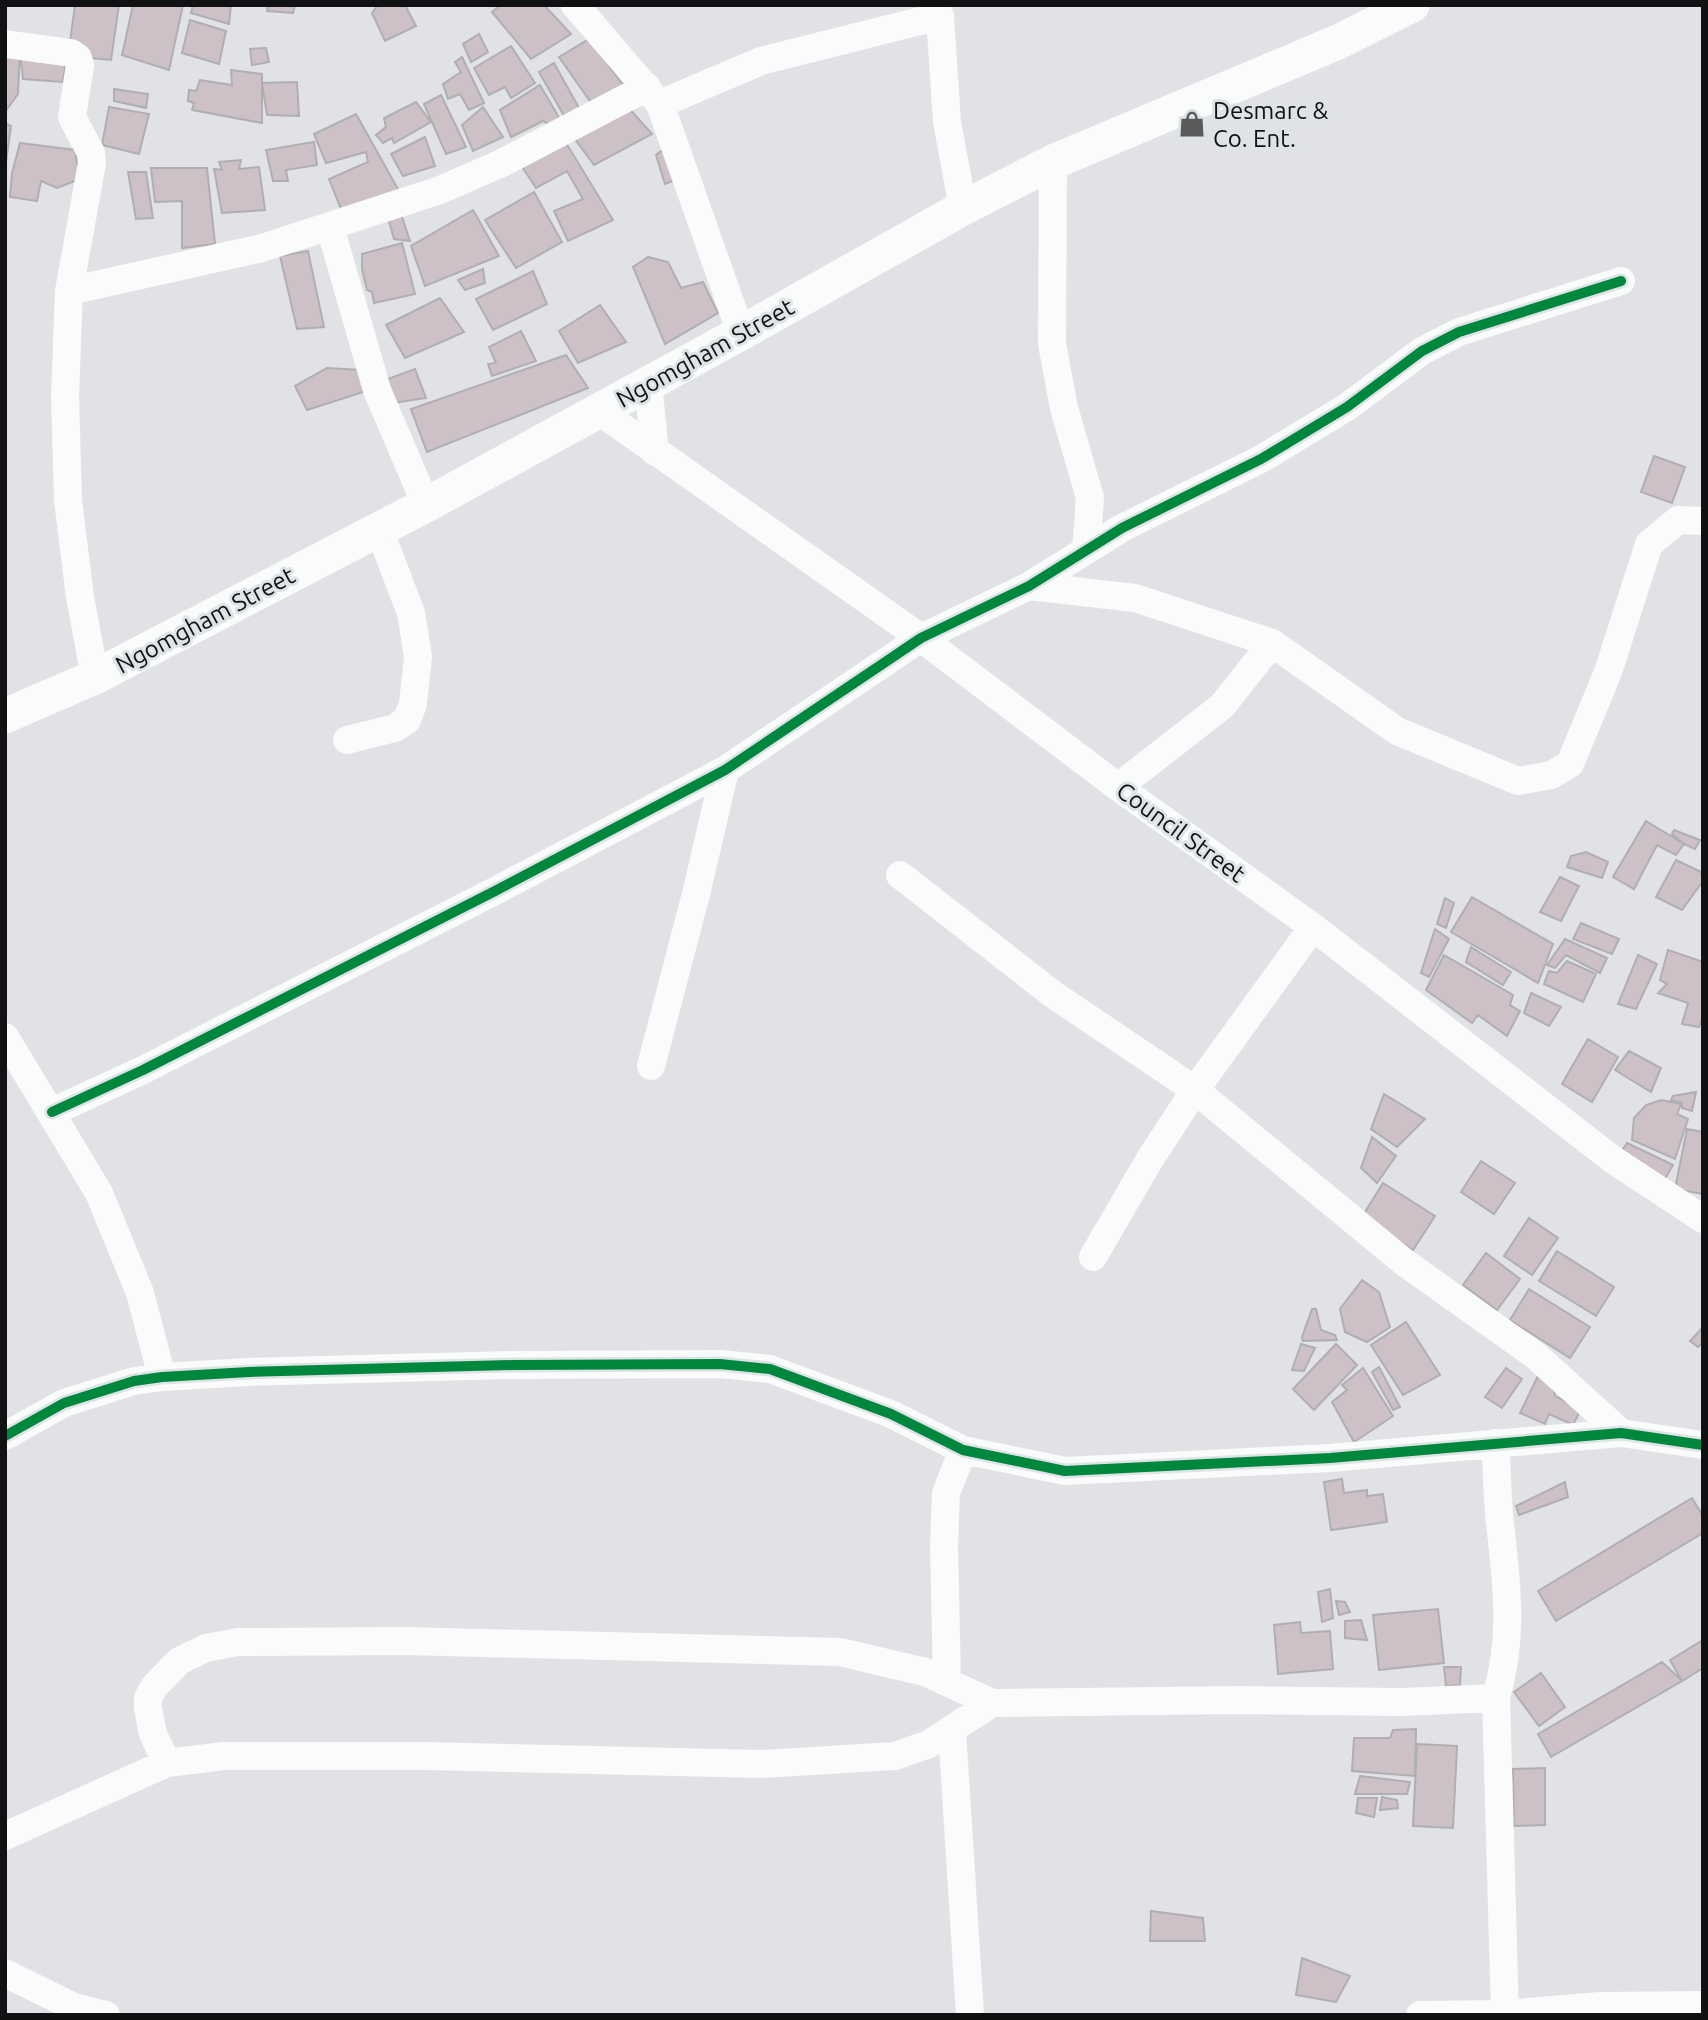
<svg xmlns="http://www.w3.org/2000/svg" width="1708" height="2020" font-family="Ubuntu,sans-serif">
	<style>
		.building { fill: #cdc0c7; stroke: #afafb1; stroke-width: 2 }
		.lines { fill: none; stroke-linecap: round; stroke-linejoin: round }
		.minor { stroke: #fafbfb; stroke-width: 28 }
		.major { stroke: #fafbfb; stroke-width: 35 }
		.cycleway-casing { stroke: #dfe2e6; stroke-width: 15 }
		.cycleway { stroke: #00873e; stroke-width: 10 }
		.labels { text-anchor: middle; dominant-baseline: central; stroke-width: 6; stroke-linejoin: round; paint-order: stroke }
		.poi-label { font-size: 24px; fill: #101112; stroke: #dfe2e6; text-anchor: start }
		.street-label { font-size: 24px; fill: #101112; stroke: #dfe2e6 }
	</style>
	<rect width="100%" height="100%" fill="#e0e2e5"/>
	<path class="building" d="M75,5H119L111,60L90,58L70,42Z
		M133,5H183L169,70L122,55Z
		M193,5H231L229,24L191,13Z
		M268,5H295L293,13L267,11Z
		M378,5H405L416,26L385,41L372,13Z
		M500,5H544L571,34L531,59L492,12Z
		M190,20L226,31L219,64L182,53Z
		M479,34L488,52L471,62L463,44Z
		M589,39L626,89L594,107L559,57Z
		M511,46L535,83L511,98L505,87L489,95L474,68Z
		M266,48L269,62L252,65L250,49Z
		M5,51L20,52L18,94L5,112Z
		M20,52L66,59L63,82L23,79Z
		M462,57L484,103L469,110L460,94L448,99L443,84L461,72L455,62Z
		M554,63L583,115L566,119L539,72Z
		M231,70L262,74V123L192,110L194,103L188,101L189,90L196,91L200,80L232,85Z
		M297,82L299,116L267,115L262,83Z
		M540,85L561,121L551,126L543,121L511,137L500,110Z
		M114,89L148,94L146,108L114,101Z
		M441,95L466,147L446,154L424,104Z
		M416,102L431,122L394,143L392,138L383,143L376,135L386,127L384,118Z
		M627,106L652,134L594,165L574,138Z
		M109,107L149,114L139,154L102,145Z
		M483,107L503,137L473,151L462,125Z
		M356,114L399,191L341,209L329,179L368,162L366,152L326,163L314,134Z
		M5,123L11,126L5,169Z
		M425,137L435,166L403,176L391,154Z
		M563,138L613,220L568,241L554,211L583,199L567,171L536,188L519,162Z
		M314,142L317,165L286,170L288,181H273L266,150Z
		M20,143L75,150L80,179L57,188L41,181L37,201L10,197L12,173Z
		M668,146L681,178L665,184L656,155Z
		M241,160L239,169L259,167L265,210L222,213L214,169L222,170L219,162Z
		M151,168H207L215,244L182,248V201L155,202Z
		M128,172H146L153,218L136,219Z
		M534,192L562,242L516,268L485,220Z
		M473,210L499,256L425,286L411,246Z
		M401,214L410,241L394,239L388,218Z
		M402,243L415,294L374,303L372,292L367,290L362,269V254Z
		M308,251L324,327L297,329L280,256Z
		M648,257L668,262L681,288L703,282L718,313L665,344L633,267Z
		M483,269L485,283L465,290L458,280Z
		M533,271L547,304L493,330L476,299Z
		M440,298L464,332L405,358L386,325Z
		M600,305L626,342L578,363L559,331Z
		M521,331L536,361L492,376L488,364L496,363L489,347Z
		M566,355L588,388L427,452L411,409Z
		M327,368L362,370L369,390L307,410L295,386Z
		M415,369L426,398L394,403L385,380Z
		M1654,456L1685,467L1672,503L1641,492Z
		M1646,821L1684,844L1676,855L1657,845L1634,889L1613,877Z
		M1674,830L1700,840L1695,849L1684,844L1672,834Z
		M1586,852L1608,862L1602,878L1567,867L1571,856Z
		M1676,860L1703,873V881L1682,910L1656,897Z
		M1560,877L1579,886L1561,921L1540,912Z
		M1472,897L1553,944L1538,983L1451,932Z
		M1445,898L1454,903L1446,928L1437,924Z
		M1581,923L1619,939L1612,954L1573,939Z
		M1435,929L1449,939L1429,977L1421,973Z
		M1565,939L1607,958L1600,973L1566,955L1555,968L1547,965Z
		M1471,947L1511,972L1503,985L1466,962Z
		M1668,950L1703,962V1016L1699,1027L1682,1024L1688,1003L1658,993L1667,984L1660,980Z
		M1444,955L1513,995L1510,1005L1520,1011L1507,1036L1478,1015L1472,1023L1426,990Z
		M1638,955L1657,964L1636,1009L1618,1004Z
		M1567,961L1596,974L1583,1002L1544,984L1549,971L1557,973Z
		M1531,993L1561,1007L1549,1026L1524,1013Z
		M1588,1039L1618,1057L1592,1102L1562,1084Z
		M1629,1051L1661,1068L1651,1092L1615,1070Z
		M1696,1092L1692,1111L1682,1108V1103L1671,1100L1673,1096Z
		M1384,1094L1425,1119L1397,1147L1371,1129Z
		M1661,1100L1681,1104L1677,1114L1688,1119L1675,1159L1632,1140L1634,1118L1646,1105Z
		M1687,1129L1703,1132V1194L1675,1189Z
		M1372,1137L1396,1156L1377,1183L1361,1168Z
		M1627,1143L1673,1165L1662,1184L1618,1157Z
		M1481,1161L1515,1183L1494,1214L1461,1192Z
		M1383,1183L1435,1216L1413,1250L1362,1217Z
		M1529,1218L1558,1238L1532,1275L1504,1256Z
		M1557,1251L1614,1287L1596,1316L1539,1281Z
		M1486,1253L1520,1279L1497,1310L1463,1285Z
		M1362,1280L1379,1292L1390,1327L1367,1342L1345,1332L1340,1309Z
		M1529,1289L1590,1327L1570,1358L1510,1320Z
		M1312,1309H1316L1321,1330L1335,1335L1337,1340L1303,1341L1302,1337Z
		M1406,1322L1440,1375L1403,1395L1371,1345Z
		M1703,1327V1342L1698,1347L1690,1341Z
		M1301,1344L1315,1348L1304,1371L1292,1370Z
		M1336,1344L1357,1365L1314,1410L1293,1389Z
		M1379,1367L1400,1407L1393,1410L1372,1372Z
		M1363,1368L1393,1416L1354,1442L1332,1402L1347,1390L1342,1385Z
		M1506,1368L1522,1379L1502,1408L1485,1397Z
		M1539,1374L1553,1382L1555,1396L1581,1409L1573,1425L1549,1414L1545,1424L1520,1413Z
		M1342,1479L1344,1493L1367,1490V1496L1383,1494L1387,1522L1331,1530L1324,1482Z
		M1565,1482L1568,1497L1519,1515L1516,1506Z
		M1692,1498L1703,1516V1533L1556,1621L1538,1591Z
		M1330,1589L1333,1618L1322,1622L1318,1592Z
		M1336,1601L1345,1602L1350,1612L1339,1615Z
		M1438,1609L1444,1663L1379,1670L1373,1615Z
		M1361,1620L1367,1640L1345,1638V1621Z
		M1300,1622L1301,1633L1330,1631L1333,1669L1278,1674L1274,1625Z
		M1703,1640V1668L1682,1681L1670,1660Z
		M1662,1662L1682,1681L1551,1757L1538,1734Z
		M1444,1667H1461L1460,1685L1446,1686Z
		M1541,1673L1565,1707L1539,1726L1514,1692Z
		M1416,1729L1415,1776L1352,1771L1354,1738H1390L1393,1730Z
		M1417,1744L1457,1746L1453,1828L1413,1826Z
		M1545,1768V1825L1514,1826L1513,1769Z
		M1360,1776L1410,1782L1407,1794H1355Z
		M1382,1797L1397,1800L1398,1808L1380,1810Z
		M1358,1798H1377L1374,1817L1356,1813Z
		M1151,1911L1203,1918L1205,1941H1150Z
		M1302,1958L1350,1976L1336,2002L1296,1995Z"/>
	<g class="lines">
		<path class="minor" d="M575,5L660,104L741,333
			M5,44L71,53L78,58L80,65L72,117L91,153L92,163L69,291L65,395L68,500L80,597L95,677
			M660,104L761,61L940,16L947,122L963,208
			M1053,162L1052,344L1064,408L1090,498L1086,550
			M330,227L377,390L426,505
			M69,291L262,248L440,190L502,163L647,87
			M648,384L655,452
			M599,411L921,638L1118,787L1313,927L1612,1159L1703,1219
			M1029,586L1135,598L1272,643L1397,731L1518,781L1551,775L1570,764L1608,672L1649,544L1678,520L1703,521
			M347,740L395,728L407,720L413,704L418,657L411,613L379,529
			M1118,787L1222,706L1272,643
			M900,875L1054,995L1195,1090L1404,1262L1536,1356L1621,1433
			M5,1037L99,1193L140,1293L162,1377
			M651,1066L696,894L725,770
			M52,1112L143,1070L495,891L725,770L921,638L1029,586L1122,528L1261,459L1347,407L1422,351L1459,332L1621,281
			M1093,1257L1150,1159L1195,1090L1313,927
			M5,1436L64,1403L134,1381L162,1377L249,1372L513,1365L720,1364L770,1369L891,1414L963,1450L1065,1471L1330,1458L1621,1433L1703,1445
			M947,1681L944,1545L946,1493L963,1450
			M1496,1698L1505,2014
			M952,1730L970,2015
			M167,1763L153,1734L148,1708V1698L154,1687L179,1661L206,1648L238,1642L405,1641L840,1652L925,1672L992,1703L1238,1700L1401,1702L1496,1698C1515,1632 1506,1580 1499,1514C1497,1491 1497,1467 1495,1443
			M5,1836L167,1763L224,1756H426L761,1764L895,1756L929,1744L992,1703
			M5,1973L74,2007L106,2015
			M1420,2015L1505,2014L1601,2006L1703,2005"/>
		<path class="major" d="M5,716L95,677L426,505L741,333L963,208L1053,162L1338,42L1412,5"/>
		<g class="cycleway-casing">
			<path id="cycleway" d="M52,1112L143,1070L495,891L725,770L921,638L1029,586L1122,528L1261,459L1347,407L1422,351L1459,332L1621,281
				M5,1436L64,1403L134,1381L162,1377L249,1372L513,1365L720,1364L770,1369L891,1414L963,1450L1065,1471L1330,1458L1621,1433L1703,1445"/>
		</g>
		<use href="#cycleway" class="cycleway"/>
	</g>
	<defs>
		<g id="shop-bare" transform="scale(2.1)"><path d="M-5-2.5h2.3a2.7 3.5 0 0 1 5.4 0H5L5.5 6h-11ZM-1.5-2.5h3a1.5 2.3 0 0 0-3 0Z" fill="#595a5c" stroke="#dfe2e6" stroke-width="2.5" paint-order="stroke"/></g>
	</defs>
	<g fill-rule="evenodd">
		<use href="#shop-bare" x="1192" y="124"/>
	</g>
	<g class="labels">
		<g class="poi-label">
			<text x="1213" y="110">Desmarc &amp;<tspan x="1213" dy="28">Co. Ent.</tspan></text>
		</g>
		<g class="street-label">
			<text transform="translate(705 353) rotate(-29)">Ngomgham Street</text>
			<text transform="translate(205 620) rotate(-28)">Ngomgham Street</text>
			<text transform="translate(1181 832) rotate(36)">Council Street</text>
		</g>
	</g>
	<rect width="1708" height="2020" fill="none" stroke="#101112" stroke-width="14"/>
</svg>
